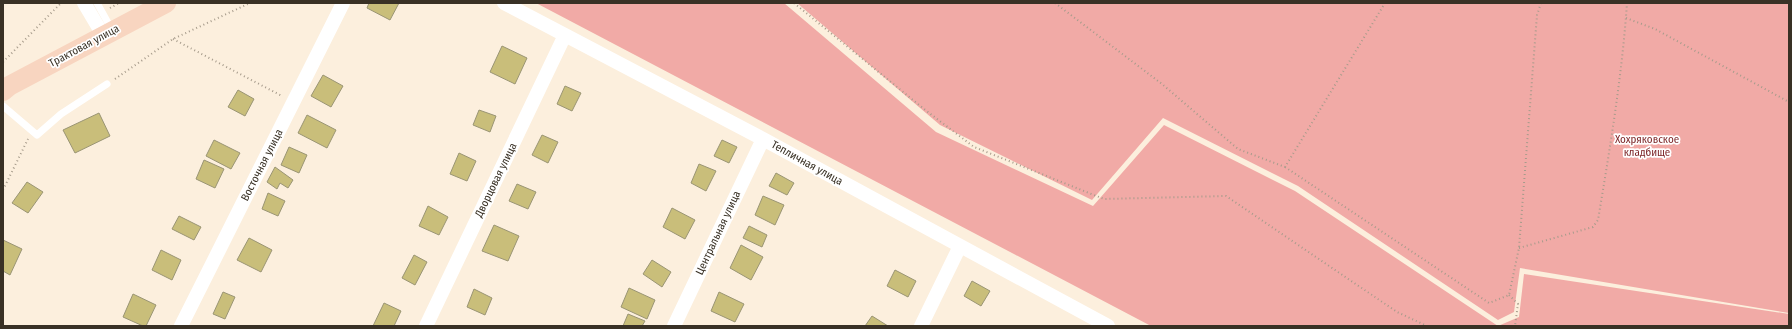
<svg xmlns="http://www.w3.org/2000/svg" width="1792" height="329" font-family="'Fira Sans Condensed',sans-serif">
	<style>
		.green { fill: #f1aaa6 }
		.building { fill: #c9be7a; stroke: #9a9574 }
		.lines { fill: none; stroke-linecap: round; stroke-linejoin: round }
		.path { stroke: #a69b8b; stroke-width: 2; stroke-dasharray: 1 3; stroke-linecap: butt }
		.lane { stroke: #fff; stroke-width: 7 }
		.street { stroke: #fff; stroke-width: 14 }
		.secondary { stroke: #f8d5c0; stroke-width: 20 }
		.labels { text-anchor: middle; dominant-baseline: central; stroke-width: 3.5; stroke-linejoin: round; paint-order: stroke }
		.street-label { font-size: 11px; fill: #393125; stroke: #fff }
		.park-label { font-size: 11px; fill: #7e282a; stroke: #fff }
	</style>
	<rect width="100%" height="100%" fill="#fcefdd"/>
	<path class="green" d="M536,3H784L936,132L1093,206L1164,125L1295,191L1498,326L1519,317L1524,274L1789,314V326H1151Z
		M797,3H1789V313L1520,268L1514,312L1498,320L1298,186L1163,118L1092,200L940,125Z"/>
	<path class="building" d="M369,3H399L390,20L367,8Z
		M502,46L527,58L515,84L490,72Z
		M323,75L343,86L331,107L311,96Z
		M565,86L581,93L572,111L557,104Z
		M238,90L254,99L245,116L228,107Z
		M479,110L496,116L490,132L473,125Z
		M99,113L110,136L75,153L63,130Z
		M307,115L336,130L327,148L298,133Z
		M542,135L558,142L548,163L532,155Z
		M214,140L240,153L231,169L206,156Z
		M722,140L737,147L729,163L714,156Z
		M289,147L307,155L299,173L281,165Z
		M459,153L476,161L467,181L450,174Z
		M204,160L224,169L215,188L196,179Z
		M699,164L716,171L706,191L691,183Z
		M275,167L293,180L288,188L280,183L277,189L267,182Z
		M776,173L794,183L787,195L769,186Z
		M27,182L43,192L28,213L12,203Z
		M517,184L536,192L528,209L509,201Z
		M268,193L285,201L278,216L262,209Z
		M763,196L784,205L775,225L755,215Z
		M428,206L448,217L439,235L419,226Z
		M672,208L695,220L685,239L663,227Z
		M179,216L201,227L194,240L172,229Z
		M494,225L519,236L508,261L482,251Z
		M749,226L767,235L762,247L743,238Z
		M249,238L272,250L261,272L237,260Z
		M3,240L22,249L10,275L3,271Z
		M741,245L763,257L751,280L730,268Z
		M161,250L181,260L172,280L152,270Z
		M414,255L427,262L415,285L402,278Z
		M652,260L671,272L662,287L643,274Z
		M895,270L916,281L908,297L887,286Z
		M972,281L990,291L981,306L964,296Z
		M629,288L655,300L647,319L621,307Z
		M474,289L492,298L485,315L467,307Z
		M223,292L235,297L225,319L213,314Z
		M719,292L744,304L735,322L711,311Z
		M133,294L156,305L146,326H143L123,317Z
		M384,303L401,311L394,326H373Z
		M628,314L645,321L642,326H623Z
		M872,316L888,326H865Z"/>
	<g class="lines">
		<path class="path" d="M794,3L924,109L974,147L1104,199L1226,196L1397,312L1427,326
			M1055,3L1162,84L1238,149L1285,167L1385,3
			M110,8L119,3
			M1626,18L1655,29L1789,102
			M173,39L282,96
			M3,62L61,3
			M115,79L173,39L250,3
			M1285,167L1489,303L1509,295L1519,248L1537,15L1541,3
			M3,190L28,139
			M1519,248L1593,227L1598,220C1610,148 1622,76 1627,3
			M1509,295L1518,304L1515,326"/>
		<path class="lane" d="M97,3L112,30
			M3,106L37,135L61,114L107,84"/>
		<path class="street" d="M84,3L103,35
			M504,3L763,139L1108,326
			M181,326L343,3
			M426,326L565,35
			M674,326L763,139
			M921,326L960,246"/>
		<path class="secondary" d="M3,91L9,86L166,3"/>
	</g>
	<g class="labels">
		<g class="street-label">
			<text transform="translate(84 46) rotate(-28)">Трактовая улица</text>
			<text transform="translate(807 163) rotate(29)">Тепличная улица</text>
			<text transform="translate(262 165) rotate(-63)">Восточная улица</text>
			<text transform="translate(496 180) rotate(-64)">Дворцовая улица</text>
			<text transform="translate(718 233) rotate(-65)">Центральная улица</text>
		</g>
		<g class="park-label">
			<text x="1647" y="139">Хохряковское<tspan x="1647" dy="13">кладбище</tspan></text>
		</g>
	</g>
	<rect width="1792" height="329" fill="none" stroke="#393125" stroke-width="8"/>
</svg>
